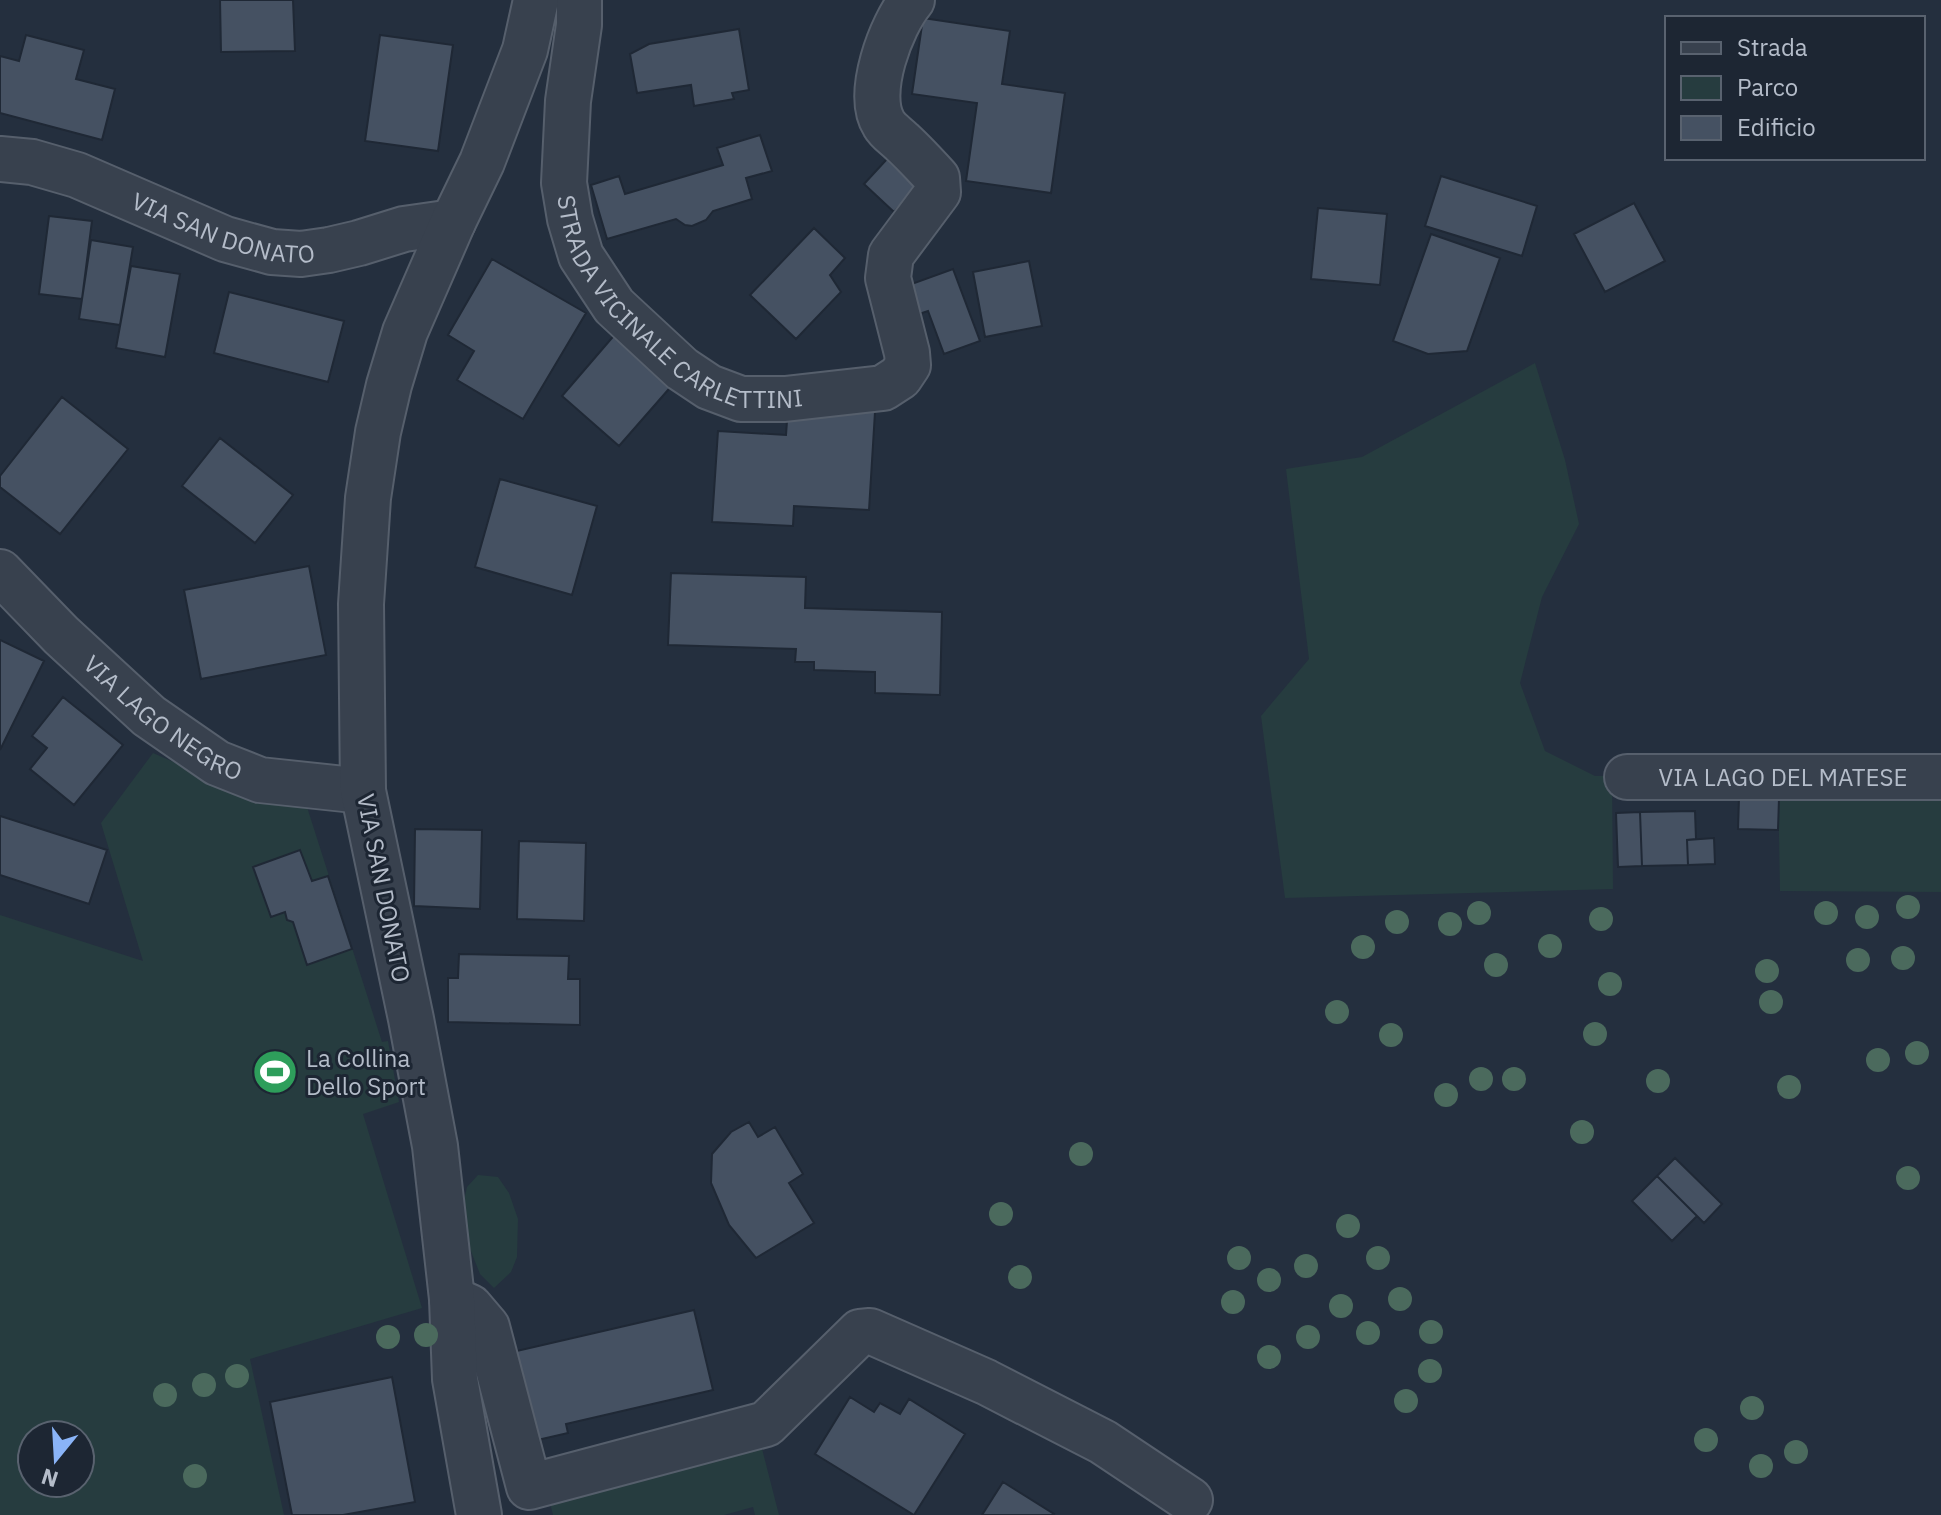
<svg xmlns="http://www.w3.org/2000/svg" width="1941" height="1515" font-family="'IBM Plex Sans',sans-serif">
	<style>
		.green { fill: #263c3f; fill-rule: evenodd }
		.building { fill: #455162; stroke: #1f2835; stroke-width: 2 }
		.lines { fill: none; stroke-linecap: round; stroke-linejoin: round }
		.minor-casing { stroke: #565f6c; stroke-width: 48 }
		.minor { stroke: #38414e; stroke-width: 44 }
		.tree { fill: #4b6a5d }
		.labels { text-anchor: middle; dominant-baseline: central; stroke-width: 6; stroke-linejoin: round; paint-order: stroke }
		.street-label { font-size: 24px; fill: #b4bcc9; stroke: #1d2633 }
		.poi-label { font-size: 24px; fill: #b4bcc9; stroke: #1d2633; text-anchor: start }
	</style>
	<rect width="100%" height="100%" fill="#242f3e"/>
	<path class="green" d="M1535,363L1565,460L1579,524L1542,597L1520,683L1545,751L1595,776H1612L1613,889L1285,898L1261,716L1309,659L1286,469L1362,457Z
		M153,753L212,779L307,807L382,1042L388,1041L399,1102L363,1114L422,1308L250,1359L284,1515H0V915L143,961L101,823ZM32,1435H80V1483H32Z
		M1778,783H1941V892L1780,891Z
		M478,1175L498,1177L509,1193L518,1219L517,1257L511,1272L494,1288L480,1274L463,1231V1205L467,1187Z
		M759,1437L779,1515H755L753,1507L724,1515H553L549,1499Z"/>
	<path class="building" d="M220,0H293L295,51L221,52Z
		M923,18L1010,31L1002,84L1065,93L1051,193L966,181L977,103L912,94Z
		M739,29L749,90L732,93L734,99L694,106L691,85L637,93L630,54L649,44Z
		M26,35L84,50L76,79L115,89L102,140L0,113V56L19,61Z
		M380,35L453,45L438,151L365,141Z
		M760,135L772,171L746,178L752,199L713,211L706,220L692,226L685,225L676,219L607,239L591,185L619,176L625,194L723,165L717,148Z
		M887,159L917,188L894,212L864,184Z
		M1441,176L1537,206L1522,256L1425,226Z
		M1634,203L1665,261L1605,292L1574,234Z
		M1318,208L1387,214L1380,285L1311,279Z
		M49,216L92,221L82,299L39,294Z
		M814,228L845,258L830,275L841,292L796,339L750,295Z
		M1431,234L1500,258L1467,351L1428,354L1393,341Z
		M91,240L133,247L120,325L79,319Z
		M492,259L586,313L523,419L457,380L474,351L448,335Z
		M1029,261L1042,326L985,337L973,272Z
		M131,266L180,274L165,357L116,348Z
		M953,269L980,341L944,354L928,311L916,315L906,286Z
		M229,292L344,321L328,382L214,353Z
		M617,332L675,382L619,446L562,396Z
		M62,397L128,449L60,534L0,487V476Z
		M788,407L875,412L869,510L794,506L793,526L712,522L718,431L786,435Z
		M220,438L293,495L255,543L182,486Z
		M500,479L597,506L572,595L475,567Z
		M309,566L326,655L201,679L184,590Z
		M671,573L806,577L805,608L942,612L940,695L875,693V672L814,670V662H795L796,649L668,645Z
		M0,640L44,661L0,750Z
		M63,697L123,745L74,805L30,769L47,748L32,736Z
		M1739,798H1779L1778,830L1738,829Z
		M1695,811L1696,839L1687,840L1688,865L1642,866L1640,812Z
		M1640,812L1642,866L1618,867L1616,813Z
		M0,816L107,850L89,904L0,875Z
		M415,829L482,830L480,909L414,906Z
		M1714,838L1715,864L1688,865L1687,840Z
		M519,841L586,843L584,921L517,919Z
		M300,850L312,881L328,876L352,949L307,965L293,922L287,920L285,912L271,917L253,867Z
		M459,954L569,956L568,979H580V1025L448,1022V978H458Z
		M749,1122L758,1137L775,1127L803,1174L789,1183L814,1223L756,1258L729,1225L711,1183L712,1154L731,1132Z
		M1675,1158L1722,1204L1704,1223L1657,1176Z
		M1657,1176L1697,1216L1672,1241L1632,1201Z
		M694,1310L713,1390L566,1424L568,1433L529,1442L508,1353Z
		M392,1377L415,1502L343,1515H292L270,1402Z
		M850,1397L874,1412L880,1403L900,1414L909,1399L965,1434L914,1515L815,1454Z
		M1003,1482L1054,1514L1053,1515H982Z"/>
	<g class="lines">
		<g class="minor-casing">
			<g id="minor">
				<path id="s1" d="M579,0V25L568,101L564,183L570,219L581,256L614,306L682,369L709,387L741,399H785L883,388L900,377L908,365L907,353L888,278L891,255L938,192L937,178C926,166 914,153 902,142C896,136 888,131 884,124C865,94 891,25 912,0"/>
				<path id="s2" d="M0,159L32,162L77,175L225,239L272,252L301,254L329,250L359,243L404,229L453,222"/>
				<path id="s3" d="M0,572L61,635L149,716L217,763L260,780L363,791"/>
				<path id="s4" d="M1627,777H1941"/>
				<path d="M452,1299L470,1307L487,1327L529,1487L766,1424L860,1332L870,1331L986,1382L1103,1442L1190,1500"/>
				<path d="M479,1515L455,1379L452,1299L435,1146L411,1019L363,791L361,604L368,498L378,432L389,385L405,332L453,222L482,162L525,50L536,0"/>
			</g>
		</g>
		<use href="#minor" class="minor"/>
	</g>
	<g class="tree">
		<circle cx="1908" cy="907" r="12"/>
		<circle cx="1479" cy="913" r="12"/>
		<circle cx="1826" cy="913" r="12"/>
		<circle cx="1867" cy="917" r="12"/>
		<circle cx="1601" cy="919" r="12"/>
		<circle cx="1397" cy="922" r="12"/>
		<circle cx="1450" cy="924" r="12"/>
		<circle cx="1550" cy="946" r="12"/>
		<circle cx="1363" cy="947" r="12"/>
		<circle cx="1903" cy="958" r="12"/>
		<circle cx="1858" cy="960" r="12"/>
		<circle cx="1496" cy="965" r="12"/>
		<circle cx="1767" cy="971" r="12"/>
		<circle cx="1610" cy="984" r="12"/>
		<circle cx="1771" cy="1002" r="12"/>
		<circle cx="1337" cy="1012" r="12"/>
		<circle cx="1595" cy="1034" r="12"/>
		<circle cx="1391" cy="1035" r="12"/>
		<circle cx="1917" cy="1053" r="12"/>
		<circle cx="1878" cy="1060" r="12"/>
		<circle cx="1481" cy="1079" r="12"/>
		<circle cx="1514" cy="1079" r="12"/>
		<circle cx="1658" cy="1081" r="12"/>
		<circle cx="1789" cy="1087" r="12"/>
		<circle cx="1446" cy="1095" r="12"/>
		<circle cx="1582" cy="1132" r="12"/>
		<circle cx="1081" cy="1154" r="12"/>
		<circle cx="1908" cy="1178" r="12"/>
		<circle cx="1001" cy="1214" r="12"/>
		<circle cx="1348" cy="1226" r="12"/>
		<circle cx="1239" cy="1258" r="12"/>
		<circle cx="1378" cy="1258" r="12"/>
		<circle cx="1306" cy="1266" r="12"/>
		<circle cx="1020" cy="1277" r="12"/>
		<circle cx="1269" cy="1280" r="12"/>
		<circle cx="1400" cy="1299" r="12"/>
		<circle cx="1233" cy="1302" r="12"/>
		<circle cx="1341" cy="1306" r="12"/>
		<circle cx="1431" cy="1332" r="12"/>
		<circle cx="1368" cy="1333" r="12"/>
		<circle cx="426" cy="1335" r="12"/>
		<circle cx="388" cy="1337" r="12"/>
		<circle cx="1308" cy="1337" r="12"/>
		<circle cx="1269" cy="1357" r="12"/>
		<circle cx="1430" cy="1371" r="12"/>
		<circle cx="237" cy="1376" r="12"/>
		<circle cx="204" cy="1385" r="12"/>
		<circle cx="165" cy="1395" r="12"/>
		<circle cx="1406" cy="1401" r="12"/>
		<circle cx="1752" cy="1408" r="12"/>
		<circle cx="1706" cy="1440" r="12"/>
		<circle cx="1796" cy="1452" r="12"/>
		<circle cx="1761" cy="1466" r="12"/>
		<circle cx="195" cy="1476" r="12"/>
	</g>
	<defs>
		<g id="stadium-disc" transform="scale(2.3)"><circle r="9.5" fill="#2e9e5b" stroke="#1d2633"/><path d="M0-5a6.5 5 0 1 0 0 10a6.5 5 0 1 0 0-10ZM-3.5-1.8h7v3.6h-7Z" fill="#fff"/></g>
	</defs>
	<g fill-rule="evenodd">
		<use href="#stadium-disc" x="275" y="1072"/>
	</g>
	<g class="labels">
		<g class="street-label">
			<text stroke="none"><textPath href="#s2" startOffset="236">VIA SAN DONATO</textPath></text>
			<text stroke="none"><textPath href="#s1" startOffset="368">STRADA VICINALE CARLETTINI</textPath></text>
			<text stroke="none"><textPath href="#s3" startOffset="220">VIA LAGO NEGRO</textPath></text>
			<text stroke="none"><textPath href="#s4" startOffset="156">VIA LAGO DEL MATESE</textPath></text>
			<text transform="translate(384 888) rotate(79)">VIA SAN DONATO</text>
		</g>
		<g class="poi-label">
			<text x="306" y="1058">La Collina<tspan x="306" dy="28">Dello Sport</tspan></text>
		</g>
	</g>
	<rect x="1665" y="16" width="260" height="144" fill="#1d2633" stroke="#59626f" stroke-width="2"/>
	<rect x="1681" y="42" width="40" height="12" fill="#38414e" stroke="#59626f" stroke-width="2"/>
	<text x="1737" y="56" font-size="24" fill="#b4bcc9">Strada</text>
	<rect x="1681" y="76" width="40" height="24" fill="#263c3f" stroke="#59626f" stroke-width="2"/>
	<text x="1737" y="96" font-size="24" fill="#b4bcc9">Parco</text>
	<rect x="1681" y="116" width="40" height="24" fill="#455162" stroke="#59626f" stroke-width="2"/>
	<text x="1737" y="136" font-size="24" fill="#b4bcc9">Edificio</text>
	<g transform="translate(56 1459) rotate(198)"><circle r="38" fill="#1d2633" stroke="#59626f" stroke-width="2"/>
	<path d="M0-6L14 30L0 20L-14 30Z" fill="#8ab4f8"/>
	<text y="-12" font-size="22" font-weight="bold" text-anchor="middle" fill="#b4bcc9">N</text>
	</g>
</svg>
